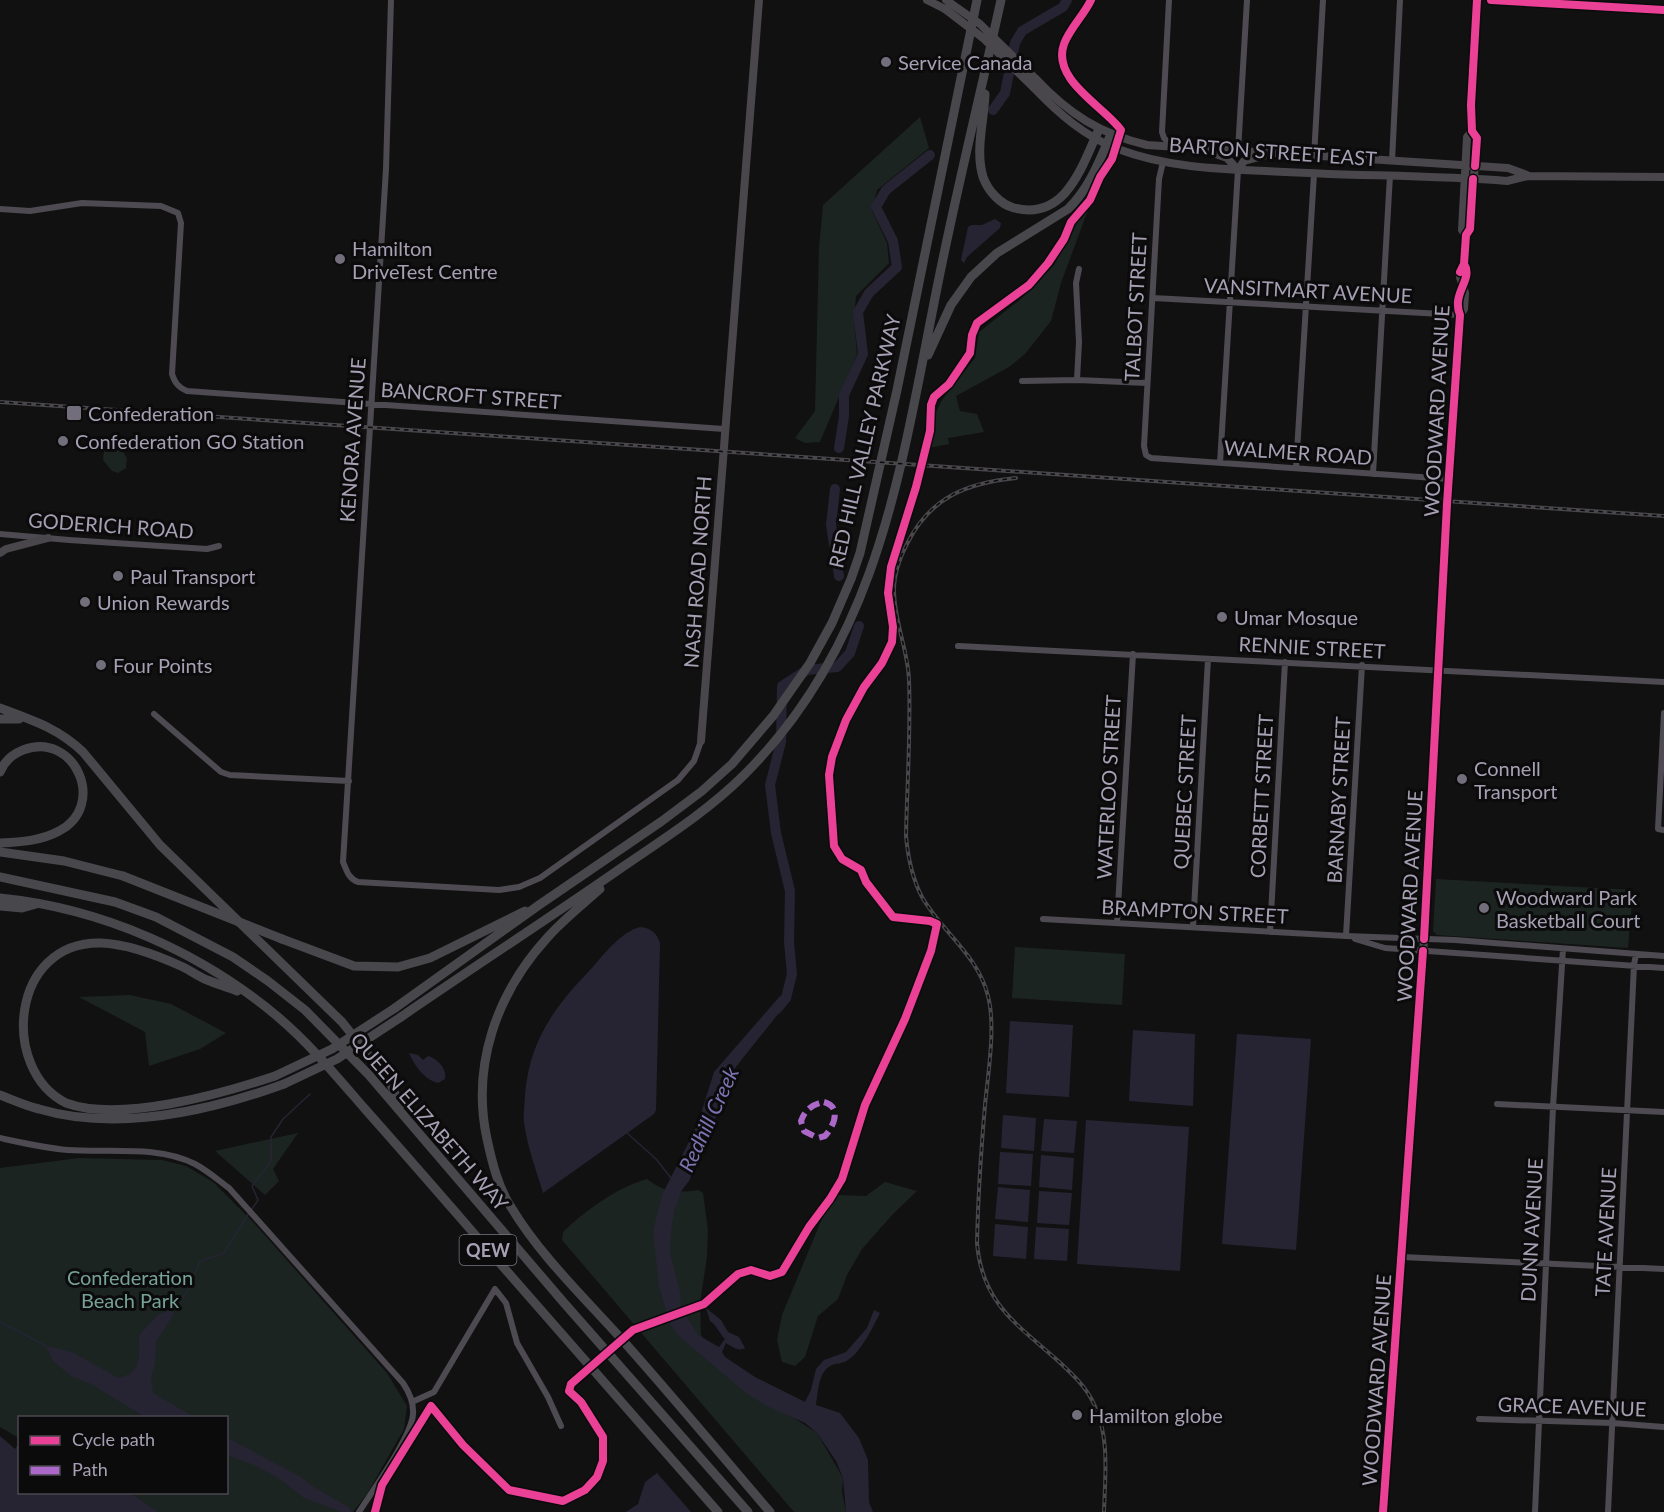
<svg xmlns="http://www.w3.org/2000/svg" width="1664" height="1512" font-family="Lato,sans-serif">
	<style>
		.green { fill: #1c2422 }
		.water { fill: #262433 }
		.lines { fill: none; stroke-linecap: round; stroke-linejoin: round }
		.stream { stroke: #262433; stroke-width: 1.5 }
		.river { stroke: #262433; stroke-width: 10 }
		.minor { stroke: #4d4a51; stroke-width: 6 }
		.major { stroke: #4a474c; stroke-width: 8 }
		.highway { stroke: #48474c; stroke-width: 9 }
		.rail-casing { stroke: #49474b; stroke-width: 4 }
		.rail { stroke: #0c0b0c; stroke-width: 1.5; stroke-dasharray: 4.5; stroke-linecap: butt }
		.major-bridge { stroke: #4a474c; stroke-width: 8 }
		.highway-bridge { stroke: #48474c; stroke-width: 9 }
		.quiet { stroke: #ac68c9; stroke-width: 6; stroke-dasharray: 12 6; stroke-linecap: butt }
		.cycleway-casing { stroke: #0c0b0c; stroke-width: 11 }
		.cycleway { stroke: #ea4096; stroke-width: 8 }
		.poi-dot { fill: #726e7b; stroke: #0c0b0c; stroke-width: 2 }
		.labels { text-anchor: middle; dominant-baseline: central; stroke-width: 6; stroke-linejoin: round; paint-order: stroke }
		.shield { fill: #0c0b0c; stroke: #787382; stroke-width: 1.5 }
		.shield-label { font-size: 18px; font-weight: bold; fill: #a7a0b4 }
		.poi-label { font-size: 20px; fill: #a7a0b4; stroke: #0c0b0c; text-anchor: start }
		.street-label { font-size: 20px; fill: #a7a0b4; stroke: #0c0b0c }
		.park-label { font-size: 20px; fill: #75a196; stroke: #0c0b0c }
		.water-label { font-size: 21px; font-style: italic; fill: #7d73b3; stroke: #0c0b0c }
	</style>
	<rect width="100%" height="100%" fill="#111"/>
	<path class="green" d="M920,117L929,148L877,190L872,211L887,243L889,263L856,296L854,318L857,354L820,442L805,443L795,438L815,411L819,247L823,205Z
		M1088,210L1061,283L1051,321L1025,354L1009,367L956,396L960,411L977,414L984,432L948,438L949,444L924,449V436L942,400L975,358L979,332L1021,299L1055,264L1072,223Z
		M112,447L121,449L127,458L126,468L118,473L112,471L103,460L104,451Z
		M1436,879L1633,890L1628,948L1437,935L1433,931Z
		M1015,947L1125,954L1122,1005L1012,998Z
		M130,995L171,1004L226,1033L200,1049L149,1066L145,1032L79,997Z
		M298,1133L273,1169L279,1181L265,1195L215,1151Z
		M79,1158L162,1160L186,1166L213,1182L254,1223L387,1373L407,1406L404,1429L367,1494L353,1512H156L143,1504L131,1493L226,1492V1418H20L19,1438L0,1427V1168Z
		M647,1179C665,1193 677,1193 698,1190L703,1193L708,1230L707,1257L700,1303L701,1335L721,1365L759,1395L817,1433L843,1478L842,1492L846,1512H794L562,1240L563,1232C586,1210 616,1188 647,1179Z
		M885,1182L917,1191L893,1214L862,1249L847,1275L838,1299L818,1316L805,1357L795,1366L782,1362L777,1340L782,1315L826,1209L837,1195L866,1196Z"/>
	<path class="water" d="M995,219L1001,223L1000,228L967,257L964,263L961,260L968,227L971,225H982Z
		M640,927C651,928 657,933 660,943L656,1110L654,1114L543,1193C536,1170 527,1146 524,1122C523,1113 525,1103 525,1095C529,1041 555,1006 592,968C604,954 621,932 640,927Z
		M780,996L790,999L735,1068L724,1090L719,1110L689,1181L682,1190L675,1208L671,1230L670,1253L680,1292L681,1308L698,1335L719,1347L725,1339C719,1333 716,1324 710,1321L706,1308L721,1320L728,1332L739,1337L745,1348C738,1352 733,1347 726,1343L722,1352L725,1357L755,1377L805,1402L811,1390L816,1369L824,1360L846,1352L867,1328L874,1310L880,1313C873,1327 861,1352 848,1360C843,1364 835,1363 830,1366C818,1373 818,1393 816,1405L840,1413L859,1438L868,1460L869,1502L873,1512H846L843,1478L836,1461L817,1433L805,1423L765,1405L745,1392L681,1338L670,1324L659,1286L653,1231L662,1195L697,1126L714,1072Z
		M1010,1021L1073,1025L1069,1097L1006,1093Z
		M1133,1030L1195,1034L1193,1106L1129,1101Z
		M1237,1034L1311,1039L1296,1250L1222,1244Z
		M409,1053L418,1055L423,1060L428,1056C438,1059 447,1069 445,1079L438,1083C425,1080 414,1065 409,1053Z
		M1003,1115L1036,1118L1034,1151L1001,1148Z
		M1044,1119L1077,1121L1074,1153L1041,1151Z
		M1086,1120L1189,1127L1180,1271L1077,1264Z
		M1000,1152L1033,1154L1031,1186L998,1184Z
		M1041,1155L1074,1158L1072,1190L1039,1187Z
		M998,1187L1030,1190L1028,1222L995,1219Z
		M1039,1191L1072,1193L1069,1225L1037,1223Z
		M995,1224L1028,1227L1026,1259L993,1256Z
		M1036,1227L1069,1229L1067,1261L1034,1259Z
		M172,1309L173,1315L156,1342L155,1364L151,1377L153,1393L194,1417H145L91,1384L71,1376L53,1361L46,1346L72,1352L118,1378C143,1373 139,1357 139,1335L158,1315Z
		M0,1436L15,1449L19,1443L20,1492L130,1493L158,1512H0Z
		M226,1437L301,1477L315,1488L350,1508L351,1512H342L304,1498L280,1479L254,1465L227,1455Z
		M657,1473L691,1512H626L638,1504L645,1482Z"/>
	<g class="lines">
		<path class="stream" d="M627,1133L656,1159L671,1178
			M252,1209L258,1200L252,1186L271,1161V1137L283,1119L310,1094
			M172,1309L187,1292L200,1261L224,1253L249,1213
			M0,1322L46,1346"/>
		<path class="river" d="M993,110L1005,93L1015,43L1022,31L1063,7L1067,0
			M839,448L844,416V395L863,354L858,312L869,293L897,267L893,241L876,207L886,190L930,155
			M835,489L831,525L839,576
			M777,1009L786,998L792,974L789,942L790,891L776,833L770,785L781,742L782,686L807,670L837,667L850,653L859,626"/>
		<path class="minor" d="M391,0L386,169L343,862C347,871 348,878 358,882L499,890L519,887L540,878L678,780L694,761L701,741
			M1169,0L1162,132L1164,138L1173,147
			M1491,0L1664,10
			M1238,151L1247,0
			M1314,156L1323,0
			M1392,161L1400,0
			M1163,162L1159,179L1144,446L1146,455L1151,458L1449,479
			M0,209L30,211L82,203L161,206L178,213L181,223L172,374C175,383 178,387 187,391L724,429
			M1153,298L1460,315
			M1077,380L1079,342L1076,283L1079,269
			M1022,381L1077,380L1147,383
			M1220,463L1238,170
			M1296,468L1314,174
			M1373,474L1390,175
			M0,534L69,540L207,549L219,546
			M958,646L1664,682
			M1664,713L1658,829L1664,830
			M154,714L221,772L230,775L349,781
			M1043,919L1346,936L1455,940L1664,956
			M1117,923L1133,654
			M1193,927L1208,659
			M1270,932L1285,662
			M1346,936L1362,665
			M1355,939L1385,948L1664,968
			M1497,1104L1664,1112
			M0,1138C23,1143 45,1148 68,1150C109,1153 157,1145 195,1164C208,1171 218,1180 229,1188L403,1383C409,1392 414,1402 413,1414C412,1436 373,1490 359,1512
			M1402,1257L1664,1269
			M412,1402L434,1392L495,1289L506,1303L517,1343L548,1397L561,1426
			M1479,1419L1612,1423L1664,1427
			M1535,1512L1553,1107L1563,949
			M1608,1512L1634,965L1636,954"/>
		<path class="major" d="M927,0L945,9
			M1036,79C1069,114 1100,134 1147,145L1508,168L1527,175
			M1034,88C1058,113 1085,137 1118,149C1165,167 1216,169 1266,171C1346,176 1427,175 1507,181L1528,176L1664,177
			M1213,153L1227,158L1238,170
			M1238,170L1244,161L1263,156
			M1466,235L1462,230L1467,137L1472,131
			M1460,315L1464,309L1465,293L1460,277V270L1464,264L1466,235L1470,229L1477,138L1472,131L1471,105L1477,0
			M0,553L6,549L48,538
			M701,741L759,0
			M1383,1512L1421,995L1447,504L1460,315C1451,293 1474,279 1464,264"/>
		<path class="highway" d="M985,94C984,121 975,150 983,177C988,191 1000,204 1014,208C1066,221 1082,166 1099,129
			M928,355L951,305L971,277L997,253L1068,209C1089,189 1100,160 1111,134
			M0,708C32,720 58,728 83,752L160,845L342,1022L390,1082L400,1106
			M0,719H19
			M0,772C4,762 13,754 23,750C75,730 108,806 59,831C41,841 20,842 0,843
			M0,852L64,861L123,876
			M0,877L115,902L156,917L233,957L268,981L305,1010L369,1075L565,1304L748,1512
			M600,889C582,905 563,920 547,938C497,993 471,1065 487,1139C492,1162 498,1187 511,1207C541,1257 586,1299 625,1343C674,1398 722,1456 770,1512
			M0,898C101,908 201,952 278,1017C310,1044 338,1078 365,1109C405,1154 444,1199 484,1245C561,1334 640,1423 718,1512
			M0,906L22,908L36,904
			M282,939L354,966L398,967L430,958L525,911
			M237,991C227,987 217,984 207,980C199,977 191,971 183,967C159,956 128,944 101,943C10,941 0,1070 66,1103C120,1123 221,1094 275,1076
			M395,1008L539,905L662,821L702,791L732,764L773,716L810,663L832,623L851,579L860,553L897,390L977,0
			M401,1017C475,966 551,917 624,866C665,838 709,810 744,775C880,640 901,466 937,288C956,192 980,96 1001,0
			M0,1095C13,1100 26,1106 39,1109C117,1132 210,1111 284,1084"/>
		<g class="rail-casing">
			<path id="rail" d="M0,402L1664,516
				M1016,478C967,483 931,497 908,542C900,557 894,573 894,590C894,621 908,650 909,680C911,732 907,784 906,836C908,858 912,878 922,897C942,932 978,955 988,996C996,1026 988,1074 985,1105C981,1151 978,1197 977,1243C982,1302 1015,1323 1056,1359C1071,1373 1085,1385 1094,1404C1110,1437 1105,1476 1104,1512"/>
		</g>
		<use href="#rail" class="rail"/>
		<path class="major-bridge" d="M946,0L980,24L1036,79
			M945,9L983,38L1034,88"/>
		<path class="highway-bridge" d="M123,876L282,939
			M275,1076L332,1049L395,1008
			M284,1084L337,1059L401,1017"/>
		<path class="quiet" d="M824,1102C842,1107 834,1126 825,1136L818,1138L804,1131L801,1121C805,1110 812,1104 824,1102Z"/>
		<g class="cycleway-casing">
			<path id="cycleway" d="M1491,0L1664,10
				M1475,166L1477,138L1472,131L1471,105L1477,0
				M1460,272L1464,264L1466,235L1470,229L1473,179
				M1424,939L1447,504L1460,315C1451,293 1474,279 1464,264
				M375,1512L382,1485L431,1406L463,1445L509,1490L563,1501L585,1490L597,1477L603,1461V1437L581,1402L569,1391L571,1384L633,1330L704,1304L738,1274L751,1270L770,1276L782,1272L809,1227L830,1199L842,1179L865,1105L905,1019L931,951L937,924L930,921L893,917L866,882L861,870L842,859L834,846L829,775L832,757L846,720L864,687L882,663L892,642L893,627L888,593L891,567L916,487L930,431L931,405L934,397L949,384L970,353L972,335L977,323L1029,285L1048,263L1064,239L1071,222L1090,200L1100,177L1112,159L1121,130C1105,107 1051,80 1064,44C1070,28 1084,15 1091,0
				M1383,1512L1423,951"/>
		</g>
		<use href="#cycleway" class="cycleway"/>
	</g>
	<g class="poi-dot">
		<circle cx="886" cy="62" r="6"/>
		<circle cx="340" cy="259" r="6"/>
		<rect x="66" y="405" width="16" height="16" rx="3"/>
		<circle cx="63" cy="441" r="6"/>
		<circle cx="118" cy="576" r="6"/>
		<circle cx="85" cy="602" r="6"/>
		<circle cx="1222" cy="617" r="6"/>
		<circle cx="101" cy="665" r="6"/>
		<circle cx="1462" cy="779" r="6"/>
		<circle cx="1484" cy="908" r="6"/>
		<circle cx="1077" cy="1415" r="6"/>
	</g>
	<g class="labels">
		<rect class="shield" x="459.5" y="1235" width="57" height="30" rx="4.5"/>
		<g class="shield-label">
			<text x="488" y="1250">QEW</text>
		</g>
		<g class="poi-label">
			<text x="898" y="62">Service Canada</text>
			<text x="352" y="248">Hamilton<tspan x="352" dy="23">DriveTest Centre</tspan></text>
			<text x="88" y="413">Confederation</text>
			<text x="75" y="441">Confederation GO Station</text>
			<text x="130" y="576">Paul Transport</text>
			<text x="97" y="602">Union Rewards</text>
			<text x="1234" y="617">Umar Mosque</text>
			<text x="113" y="665">Four Points</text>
			<text x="1474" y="768">Connell<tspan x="1474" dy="23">Transport</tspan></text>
			<text x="1496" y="897">Woodward Park<tspan x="1496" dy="23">Basketball Court</tspan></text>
			<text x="1089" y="1415">Hamilton globe</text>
		</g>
		<g class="street-label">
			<text transform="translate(1273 151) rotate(4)">BARTON STREET EAST</text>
			<text transform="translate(1308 290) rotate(3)">VANSITMART AVENUE</text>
			<text transform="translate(1135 307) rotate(-87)">TALBOT STREET</text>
			<text transform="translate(471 395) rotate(4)">BANCROFT STREET</text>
			<text transform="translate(1436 411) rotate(-87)">WOODWARD AVENUE</text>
			<text transform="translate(352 440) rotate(-86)">KENORA AVENUE</text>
			<text transform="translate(864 441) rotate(-77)">RED HILL VALLEY PARKWAY</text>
			<text transform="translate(1298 452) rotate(4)">WALMER ROAD</text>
			<text transform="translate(111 525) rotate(4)">GODERICH ROAD</text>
			<text transform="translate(697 572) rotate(-86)">NASH ROAD NORTH</text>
			<text transform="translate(1312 647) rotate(3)">RENNIE STREET</text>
			<text transform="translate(1108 787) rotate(-87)">WATERLOO STREET</text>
			<text transform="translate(1184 792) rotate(-87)">QUEBEC STREET</text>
			<text transform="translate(1261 796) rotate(-87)">CORBETT STREET</text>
			<text transform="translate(1338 800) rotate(-87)">BARNABY STREET</text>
			<text transform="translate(1409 896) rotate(-87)">WOODWARD AVENUE</text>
			<text transform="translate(1195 911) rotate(3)">BRAMPTON STREET</text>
			<text transform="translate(430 1121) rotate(49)">QUEEN ELIZABETH WAY</text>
			<text transform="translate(1531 1230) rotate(-87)">DUNN AVENUE</text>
			<text transform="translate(1605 1232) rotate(-87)">TATE AVENUE</text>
			<text transform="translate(1376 1380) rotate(-86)">WOODWARD AVENUE</text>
			<text transform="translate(1572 1406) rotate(2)">GRACE AVENUE</text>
		</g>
		<g class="park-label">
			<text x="130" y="1277">Confederation<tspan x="130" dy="23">Beach Park</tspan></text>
		</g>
		<g class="water-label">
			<text transform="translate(708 1119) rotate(-65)">Redhill Creek</text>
		</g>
	</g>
	<rect x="18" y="1416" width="210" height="78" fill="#0c0b0c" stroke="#4a474f" stroke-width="1.5"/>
	<rect x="30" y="1436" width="30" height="9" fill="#ea4096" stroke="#4a474f" stroke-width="1.5"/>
	<text x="72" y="1446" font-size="18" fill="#a7a0b4">Cycle path</text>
	<rect x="30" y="1466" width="30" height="9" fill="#ac68c9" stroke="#4a474f" stroke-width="1.5"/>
	<text x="72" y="1476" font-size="18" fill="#a7a0b4">Path</text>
</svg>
